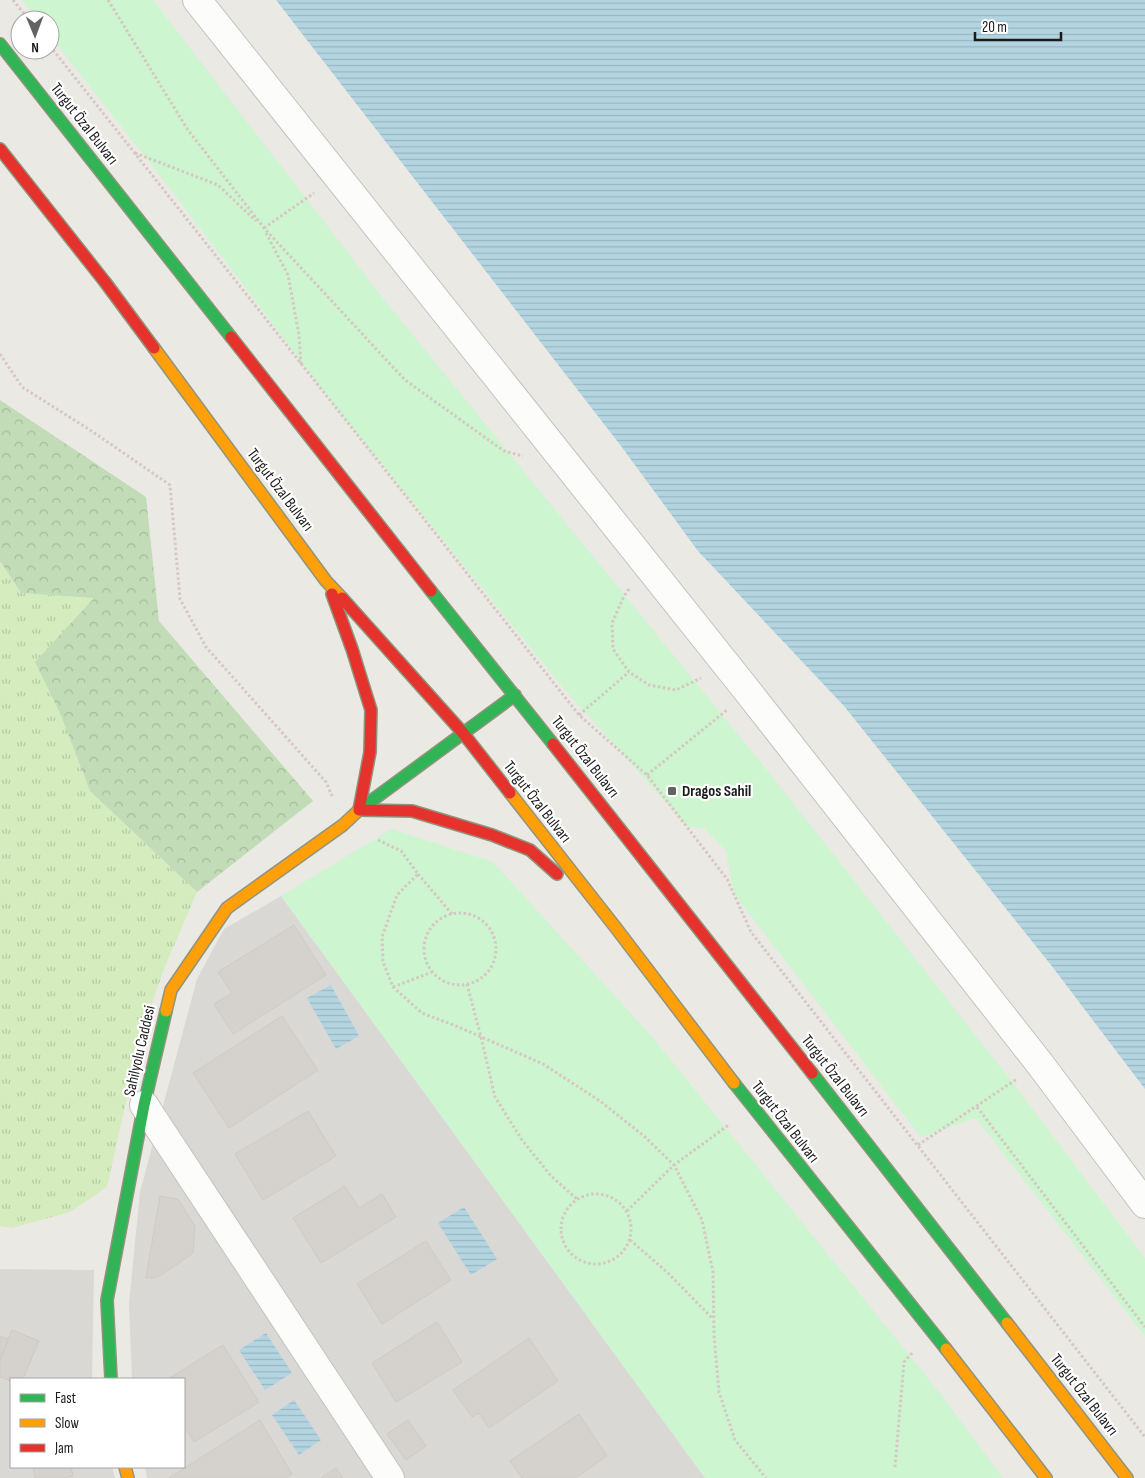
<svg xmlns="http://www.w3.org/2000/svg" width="1145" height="1478" font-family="'Sofia Sans Condensed',sans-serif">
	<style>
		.residential { fill: #d9d8d5 }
		.grass { fill: url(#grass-tufts) }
		.forest { fill: url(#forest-crowns) }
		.park { fill: #cdf5d0 }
		.water { fill: url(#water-rules) }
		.building { fill: #d5d2ce; stroke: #cecac5 }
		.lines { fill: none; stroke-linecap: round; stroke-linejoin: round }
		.street-casing { stroke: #c2c2c0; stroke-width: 30 }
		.fast-casing { stroke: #91947c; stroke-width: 14 }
		.slow-casing { stroke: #91947c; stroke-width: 14 }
		.jam-casing { stroke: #91947c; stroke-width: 14 }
		.path { stroke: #d6c7c3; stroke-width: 3; stroke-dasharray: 2.5 2.5; stroke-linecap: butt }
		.street { stroke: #fcfcfb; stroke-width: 28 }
		.fast { stroke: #30b455; stroke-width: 11 }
		.slow { stroke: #ff9f0a; stroke-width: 11 }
		.jam { stroke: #e5322d; stroke-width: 11 }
		.poi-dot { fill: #636361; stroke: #fff; stroke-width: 2 }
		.labels { text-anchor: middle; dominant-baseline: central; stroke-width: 4.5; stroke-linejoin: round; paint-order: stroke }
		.street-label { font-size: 16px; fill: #1b1b1b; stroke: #fff }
		.poi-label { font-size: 16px; font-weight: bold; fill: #1b1b1b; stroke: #fff; text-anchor: start }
	</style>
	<defs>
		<pattern id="grass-tufts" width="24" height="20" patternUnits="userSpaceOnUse" patternTransform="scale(1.25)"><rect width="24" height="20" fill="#d4ecbe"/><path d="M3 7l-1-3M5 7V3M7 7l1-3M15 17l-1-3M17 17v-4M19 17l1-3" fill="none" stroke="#b5caa3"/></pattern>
		<pattern id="forest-crowns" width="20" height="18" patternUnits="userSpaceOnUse" patternTransform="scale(1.25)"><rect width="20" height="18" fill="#c1dcb6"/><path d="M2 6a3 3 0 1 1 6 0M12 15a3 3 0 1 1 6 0" fill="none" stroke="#a5bc9c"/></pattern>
		<pattern id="water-rules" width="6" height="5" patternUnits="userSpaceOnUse" patternTransform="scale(1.25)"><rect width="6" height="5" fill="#b3d5e2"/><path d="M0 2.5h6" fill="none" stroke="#99b6c1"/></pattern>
	</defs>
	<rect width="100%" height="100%" fill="#eae9e4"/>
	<path class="residential" d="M281,896L705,1478H147L145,1467H184V1379H132L129,1304L140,1192L197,979L224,929Z
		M0,1269L94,1270L92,1379H11V1467H112L115,1478H0Z"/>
	<path class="grass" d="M0,561L21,593L95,598L35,662L60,713L90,791L197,892L166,964L142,1030L107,1187L70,1212L12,1228L0,1226Z"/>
	<path class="forest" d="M0,400L146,497L159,621L313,801L197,892L90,791L60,713L35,662L94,598L21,593L0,561Z"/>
	<path class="park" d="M22,0H153L386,302L775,780L1009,1078L1145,1258V1336L976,1118L921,1137L734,894L726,851L704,828L688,827L559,683L343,416L148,160L50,36V20H38Z
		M392,829L493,862L653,1038L943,1397L1003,1478H705L281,896Z"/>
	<path class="water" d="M276,0H1145V1089L1051,965L844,706L698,551L621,446Z
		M331,985L359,1036L336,1049L307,998Z
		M464,1207L497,1259L471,1275L438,1223Z
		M266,1333L292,1373L265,1390L239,1350Z
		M294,1400L321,1440L299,1455L272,1415Z"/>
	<path class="building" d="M294,925L326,975L233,1034L214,1004L232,993L218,972Z
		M282,1016L318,1070L229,1128L193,1073Z
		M308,1111L336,1156L263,1200L235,1154Z
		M345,1186L359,1208L382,1194L396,1217L321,1263L293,1218Z
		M160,1196L178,1199L195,1226L193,1253L163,1274L155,1278H146Z
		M426,1241L451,1280L382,1324L357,1284Z
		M437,1322L462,1362L396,1402L372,1363Z
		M12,1330L39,1341L23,1379H11V1381L0,1377V1360Z
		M0,1336L8,1339L0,1360Z
		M529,1338L558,1381L489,1428L479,1413L472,1417L453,1390Z
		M223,1345L259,1402L194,1442L186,1429L184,1431V1379H168Z
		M579,1414L607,1456L575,1478H522L510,1461Z
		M260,1420L292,1474L286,1478H169Z
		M408,1420L426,1446L406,1460L387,1434Z
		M33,1467H71L73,1476L62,1478H35Z
		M336,1468L343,1478H321Z"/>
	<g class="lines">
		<g class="street-casing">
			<path id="street" d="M197,0L749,693L1040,1064L1145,1204
				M144,1105L390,1478"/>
		</g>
		<g class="fast-casing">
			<path id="fast" d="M0,44L231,337
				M431,591L553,744
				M359,810L515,695
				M812,1073L1007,1323
				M734,1083L946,1349
				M111,1379L107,1300L144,1105L166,1011"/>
		</g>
		<g class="slow-casing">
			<path id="slow" d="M154,348L326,581L342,598
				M510,793L616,928L734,1083
				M166,1011L171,990L227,908L343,825L359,810
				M1007,1323L1127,1478
				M946,1349L1046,1478
				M125,1467L128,1478"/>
		</g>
		<g class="jam-casing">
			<path id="jam" d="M0,149L105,282L154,348
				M231,337L431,591
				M332,594L352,649L371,710L370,752L359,810
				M342,598L463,733L510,793
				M553,744L812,1073
				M359,810L412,811L492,835L530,850L557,874"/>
		</g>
		<path class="path" d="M13,0L29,20
			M108,0L188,130L264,228L405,380L504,451L523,456
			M50,46L579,715L647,775L727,879L751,932L1145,1437
			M135,153L218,185L256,221
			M264,228L314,193
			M266,233L288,275L299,335L301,365
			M0,354L22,387L90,430L170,485L180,599L206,647L326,782L332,796
			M629,589L624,596L612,623L613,649L629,672L649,685L676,690L701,678
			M579,715L629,672
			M647,775L727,710
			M378,840L401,851L418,874L397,895L382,937L383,962L393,987L422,1013L456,1026L543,1064L600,1101L644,1136L674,1165L702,1220L713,1272L714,1335L719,1392L735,1440L766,1478
			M418,874L452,914
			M424 949a36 36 0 1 1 72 0a36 36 0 1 1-72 0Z
			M467,984L481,1037L495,1097L522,1140L551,1176L577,1199
			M393,987L432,972
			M977,1107L1145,1327
			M918,1145L1017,1079
			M561 1229a35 35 0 1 1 70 0a35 35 0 1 1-70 0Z
			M627,1211L674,1165L730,1124
			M630,1240L667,1272L713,1319
			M895,1467L904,1362L913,1352"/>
		<use href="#street" class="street"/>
		<use href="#fast" class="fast"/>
		<use href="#slow" class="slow"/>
		<use href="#jam" class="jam"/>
	</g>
	<rect class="poi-dot" x="667" y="786" width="10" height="10" rx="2.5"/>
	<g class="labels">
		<g class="street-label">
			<text transform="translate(84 124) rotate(52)">Turgut Özal Bulvarı</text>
			<text transform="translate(280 490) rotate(53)">Turgut Özal Bulvarı</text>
			<text transform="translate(585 757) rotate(52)">Turgut Özal Bulavrı</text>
			<text transform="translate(537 802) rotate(52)">Turgut Özal Bulvarı</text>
			<text transform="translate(140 1051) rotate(-77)">Sahilyolu Caddesi</text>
			<text transform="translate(835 1076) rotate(52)">Turgut Özal Bulavrı</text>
			<text transform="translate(785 1122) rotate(52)">Turgut Özal Bulvarı</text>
			<text transform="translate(1084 1395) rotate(52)">Turgut Özal Bulavrı</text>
		</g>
		<g class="poi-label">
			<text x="682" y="791">Dragos Sahil</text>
		</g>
	</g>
	<rect x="10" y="1378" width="175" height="90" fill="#ffffff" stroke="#a4a4a4"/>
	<rect x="20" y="1394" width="25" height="8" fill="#30b455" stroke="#a4a4a4"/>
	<text x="55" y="1403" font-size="15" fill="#1b1b1b">Fast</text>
	<rect x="20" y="1419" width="25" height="8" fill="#ff9f0a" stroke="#a4a4a4"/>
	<text x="55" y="1428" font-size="15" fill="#1b1b1b">Slow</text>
	<rect x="20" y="1444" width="25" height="8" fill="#e5322d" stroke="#a4a4a4"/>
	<text x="55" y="1453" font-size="15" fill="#1b1b1b">Jam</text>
	<g transform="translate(35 35) rotate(179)"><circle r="24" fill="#ffffff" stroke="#a4a4a4"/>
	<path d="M0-4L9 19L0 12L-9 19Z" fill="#636361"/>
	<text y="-8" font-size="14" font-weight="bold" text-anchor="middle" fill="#1b1b1b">N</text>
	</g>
	<path d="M975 32v8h86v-8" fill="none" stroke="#1b1b1b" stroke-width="2.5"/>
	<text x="982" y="32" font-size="15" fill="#1b1b1b" stroke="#ffffff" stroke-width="4" paint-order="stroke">20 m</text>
</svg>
